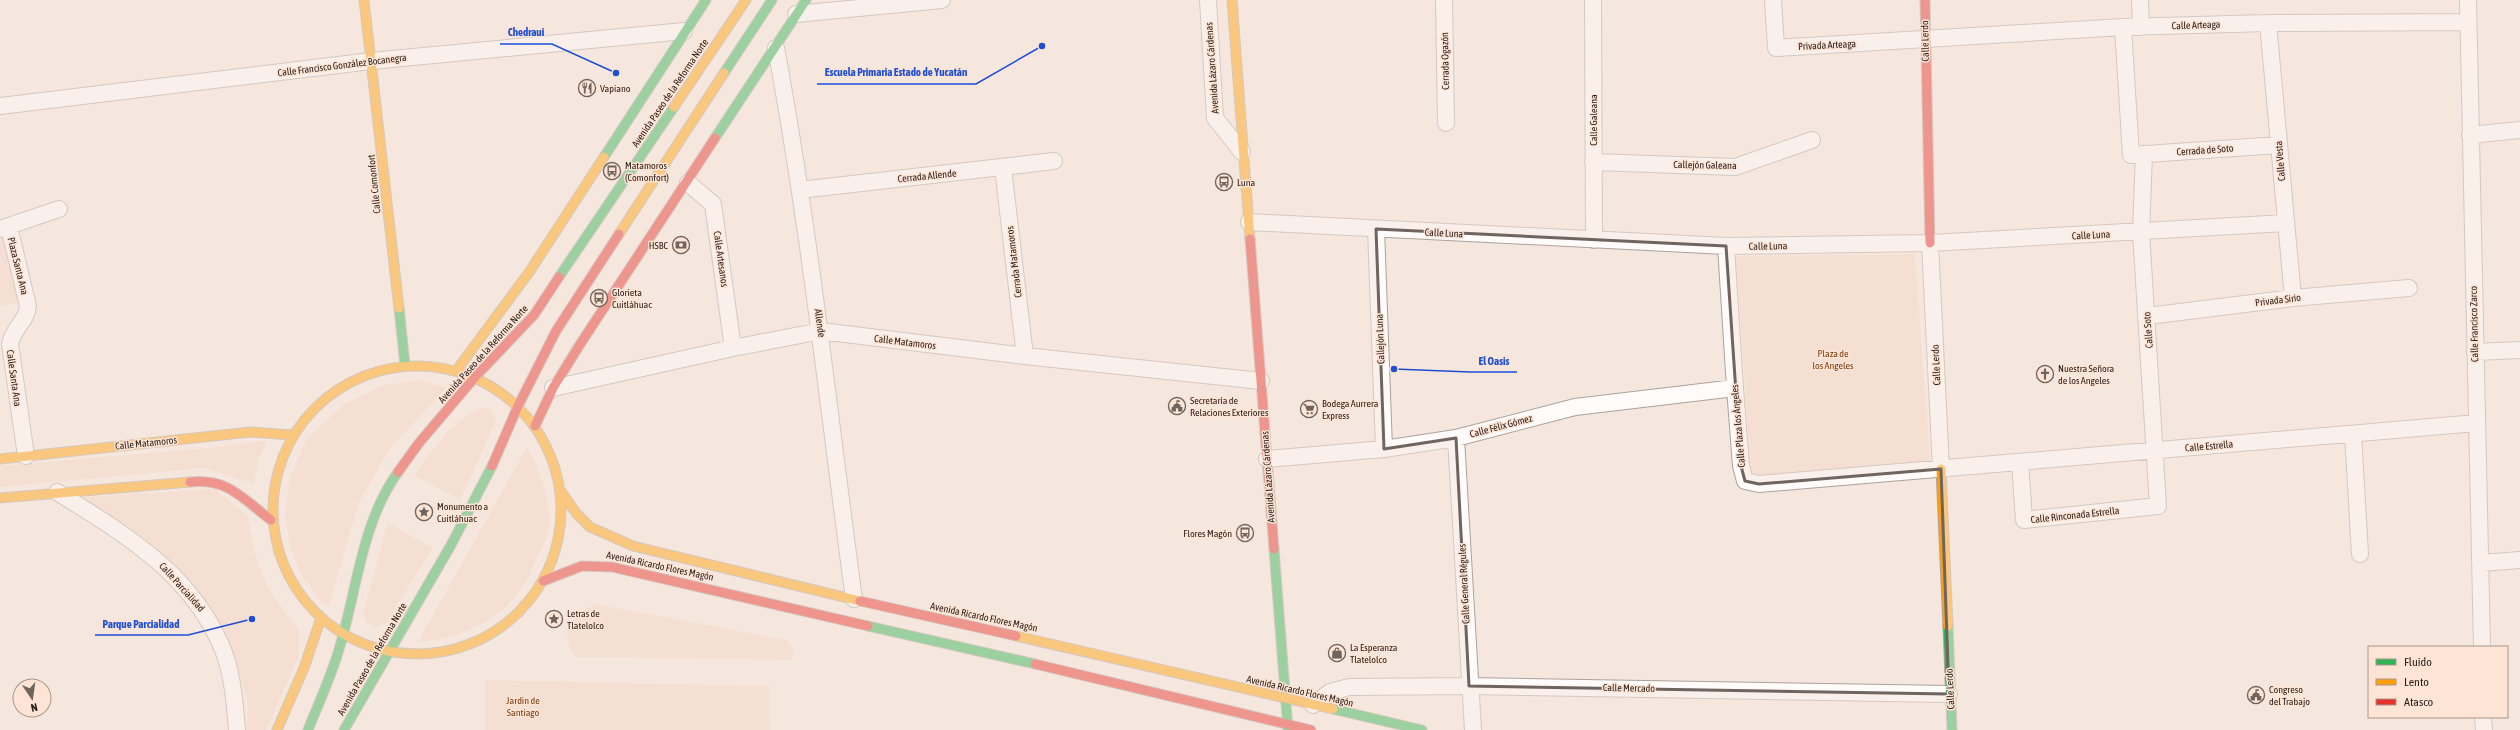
<svg xmlns="http://www.w3.org/2000/svg" width="2520" height="730" font-family="'Asap Condensed',sans-serif">
	<style>
		.green { fill: #f4d6c4 }
		.lines { fill: none; stroke-linecap: round; stroke-linejoin: round }
		.street-casing { stroke: #ada29b; stroke-width: 18 }
		.fast-casing { stroke: #ada29b; stroke-width: 11 }
		.slow-casing { stroke: #ada29b; stroke-width: 11 }
		.jam-casing { stroke: #ada29b; stroke-width: 11 }
		.street { stroke: #fefbfa; stroke-width: 16 }
		.fast { stroke: #30b455; stroke-width: 9 }
		.slow { stroke: #ff9f0a; stroke-width: 9 }
		.jam { stroke: #e5322d; stroke-width: 9 }
		.marked { fill: none; stroke: #6f645e; stroke-width: 3; stroke-linejoin: round }
		.labels { text-anchor: middle; dominant-baseline: central; stroke-width: 3; stroke-linejoin: round; paint-order: stroke }
		.street-label { font-size: 10px; fill: #271e19; stroke: #fee4d5 }
		.poi-label { font-size: 10px; fill: #271e19; stroke: #fee4d5; text-anchor: start }
		.park-label { font-size: 10px; fill: #7a3f11; stroke: #fee4d5 }
		.leader { fill: none; stroke: #1d4ed8; stroke-width: 1.5 }
		.callout-dot { fill: #1d4ed8; stroke: #fee4d5; stroke-width: 1.5 }
		.callout-label { font-size: 11px; text-anchor: middle; font-weight: bold; fill: #1d4ed8; stroke: #fee4d5; stroke-width: 3; stroke-linejoin: round; paint-order: stroke }
	</style>
	<rect width="100%" height="100%" fill="#f5e7de"/>
	<path class="green" d="M4,236L19,302L0,306V237Z
		M1915,254L1930,461L1751,476L1736,256Z
		M420,380L446,388L389,450L359,502L329,605L322,603L300,572L291,550L285,516L289,480L307,438L346,403L383,385Z
		M483,408L491,410L496,421L460,500L414,475C433,450 452,419 483,408Z
		M268,440L258,460L254,484L204,468L0,487V466L219,447Z
		M527,447C539,472 553,503 548,532C546,541 540,552 536,560C532,568 529,578 524,585C502,620 457,640 418,642Z
		M215,489L248,517C254,564 267,594 299,629L298,658L266,730H247L248,701L230,649L209,609L177,566L83,497Z
		M388,523L433,548L386,623L377,627L367,623L363,613Z
		M595,604L786,640L793,649L792,660L575,657C558,630 571,617 595,604Z
		M485,680L769,686L770,730H485Z"/>
	<g class="lines">
		<g class="street-casing">
			<path id="street" d="M1208,0L1215,118L1242,152
				M1444,0L1446,123
				M1593,0L1594,240
				M1773,0L1776,48L2123,27L2268,23L2468,22
				M2140,0L2141,27
				M2468,0L2482,647
				M796,14L942,0
				M2268,23L2293,298
				M2123,27L2131,155L2279,145
				M776,48C810,231 829,415 854,599
				M0,106L371,61L684,31
				M2470,135L2520,130
				M1593,162L1735,167L1812,140
				M1003,168L1025,356
				M688,183L713,204L733,348
				M800,190L1054,161
				M1249,222L1726,246L1930,243L2286,223
				M9,227L28,306C27,321 13,328 10,344L26,456
				M0,229L59,209
				M1376,229L1384,449
				M1930,243L1941,469
				M1726,246L1735,388L1741,466L1745,481L1759,484L2477,423
				M2148,316L2293,298L2409,288
				M2475,352L2520,350
				M553,388L733,348L821,331L1025,356L1261,381
				M2353,434L2360,554
				M1456,438L1473,730
				M1267,459L1384,449L1456,438L1575,407L1735,388
				M2020,463L2024,520L2158,506L2141,232L2144,154
				M57,492C126,535 195,575 225,655C233,679 235,705 237,730
				M2482,563L2520,560
				M1313,705L1330,692L1349,687L1469,686L1949,694
				M2483,717L2484,730"/>
		</g>
		<g class="fast-casing">
			<path id="fast" d="M724,73L772,0
				M715,138L806,0
				M604,157L706,0
				M559,277L674,107
				M399,308L405,365
				M1274,549L1288,730
				M868,626L1035,664
				M1948,626L1952,730
				M1333,709L1422,730
				M308,730C318,705 329,681 337,656C357,594 360,525 398,472
				M344,730L451,545L492,466"/>
		</g>
		<g class="slow-casing">
			<path id="slow" d="M364,0L399,308
				M1232,0L1250,239
				M674,107L746,0
				M619,234L724,73
				M273 510a144 144 0 1 1 288 0a144 144 0 1 1-288 0Z
				M456,371L530,271L604,157
				M0,459L250,432L292,435
				M1941,469L1948,626
				M561,491L576,513L590,527L633,546L860,601
				M0,498L190,482
				M1016,636L1333,709
				M277,730L304,668L321,618"/>
		</g>
		<g class="jam-casing">
			<path id="jam" d="M1925,0L1930,243
				M1250,239L1274,549
				M535,426L553,388L579,346L715,138
				M492,466L518,406L556,331L619,234
				M398,472L419,443L475,377L534,315L559,277
				M190,482C228,478 242,498 271,520
				M543,581L582,566L612,567L868,626
				M860,601L1016,636
				M1035,664L1311,730"/>
		</g>
		<use href="#street" class="street"/>
		<use href="#fast" class="fast"/>
		<use href="#slow" class="slow"/>
		<use href="#jam" class="jam"/>
	</g>
	<path d="M0 0H2520V730H0ZM1376,229L1726,246L1741,466L1745,481L1759,484L1941,469L1949,694L1469,686L1456,438L1384,449Z" fill="#f5e7de" fill-opacity=".55" fill-rule="evenodd"/>
	<path class="marked" d="M1376,229L1726,246L1741,466L1745,481L1759,484L1941,469L1949,694L1469,686L1456,438L1384,449Z"/>
	<defs>
		<g id="restaurant-ring" transform="scale(0.9)"><circle r="9.5" fill="#fee4d5" stroke="#6f645e" stroke-width="1.5"/><path d="M-5-6h1v4h1v-4h1v4h1v-4h1v5L-1.5 .5V6h-2V.5L-5-1ZM5-6V6H3V1.5H1.5Q1.5-4 5-6Z" fill="#6f645e"/></g>
		<g id="bus-ring" transform="scale(0.9)"><circle r="9.5" fill="#fee4d5" stroke="#6f645e" stroke-width="1.5"/><path d="M-5-6H5V4H4V6H2V4H-2V6H-4V4H-5ZM-3.5-4V0h7V-4ZM-3.5 1.2v1.5H-2V1.2ZM2 1.2v1.5H3.5V1.2Z" fill="#6f645e"/></g>
		<g id="bank-ring" transform="scale(0.9)"><circle r="9.5" fill="#fee4d5" stroke="#6f645e" stroke-width="1.5"/><path d="M-6-4H6V4H-6ZM0-2.3a2.3 2.3 0 1 0 0 4.6a2.3 2.3 0 1 0 0-4.6Z" fill="#6f645e"/></g>
		<g id="church-ring" transform="scale(0.9)"><circle r="9.5" fill="#fee4d5" stroke="#6f645e" stroke-width="1.5"/><path d="M-1.2-6h2.4v3.5h3.3v2.4h-3.3V6h-2.4V-.1h-3.3v-2.4h3.3Z" fill="#6f645e"/></g>
		<g id="civic-ring" transform="scale(0.9)"><circle r="9.5" fill="#fee4d5" stroke="#6f645e" stroke-width="1.5"/><path d="M-.6-6.5H3V-4.5H.6V-3L4-1V1h2V6H-6V1h2V-1L-.6-3ZM-1.2 2.5V6h2.4V2.5Z" fill="#6f645e"/></g>
		<g id="supermarket-ring" transform="scale(0.9)"><circle r="9.5" fill="#fee4d5" stroke="#6f645e" stroke-width="1.5"/><path d="M-6-5.5h2.5l.6 2H6L4.5 2H-2.5L-4.4-4H-6ZM-1.5 3.2a1.3 1.3 0 1 0 .1 0ZM3 3.2a1.3 1.3 0 1 0 .1 0Z" fill="#6f645e"/></g>
		<g id="sight-ring" transform="scale(0.9)"><circle r="9.5" fill="#fee4d5" stroke="#6f645e" stroke-width="1.5"/><path d="M0-6L1.8-2.2L6-1.7L2.9 1.2L3.7 5.4L0 3.3L-3.7 5.4L-2.9 1.2L-6-1.7L-1.8-2.2Z" fill="#6f645e"/></g>
		<g id="shop-ring" transform="scale(0.9)"><circle r="9.5" fill="#fee4d5" stroke="#6f645e" stroke-width="1.5"/><path d="M-5-2.5h2.3a2.7 3.5 0 0 1 5.4 0H5L5.5 6h-11ZM-1.5-2.5h3a1.5 2.3 0 0 0-3 0Z" fill="#6f645e"/></g>
	</defs>
	<g fill-rule="evenodd">
		<use href="#restaurant-ring" x="587" y="88"/>
		<use href="#bus-ring" x="612" y="171"/>
		<use href="#bus-ring" x="1224" y="182"/>
		<use href="#bank-ring" x="681" y="245"/>
		<use href="#bus-ring" x="599" y="298"/>
		<use href="#church-ring" x="2045" y="374"/>
		<use href="#civic-ring" x="1177" y="406"/>
		<use href="#supermarket-ring" x="1309" y="409"/>
		<use href="#sight-ring" x="424" y="512"/>
		<use href="#bus-ring" x="1245" y="533"/>
		<use href="#sight-ring" x="554" y="619"/>
		<use href="#shop-ring" x="1337" y="653"/>
		<use href="#civic-ring" x="2256" y="695"/>
	</g>
	<g class="labels">
		<g class="street-label">
			<text transform="translate(2196 25) rotate(-2)">Calle Arteaga</text>
			<text transform="translate(1925 41) rotate(-91)">Calle Lerdo</text>
			<text transform="translate(1827 45) rotate(-3)">Privada Arteaga</text>
			<text transform="translate(1445 61) rotate(-91)">Cerrada Ogazón</text>
			<text transform="translate(342 65) rotate(-7)">Calle Francisco González Bocanegra</text>
			<text transform="translate(1212 68) rotate(-94)">Avenida Lázaro Cárdenas</text>
			<text transform="translate(670 93) rotate(-56)">Avenida Paseo de la Reforma Norte</text>
			<text transform="translate(1593 120) rotate(-90)">Calle Galeana</text>
			<text transform="translate(2205 150) rotate(-4)">Cerrada de Soto</text>
			<text transform="translate(2280 161) rotate(-95)">Calle Vesta</text>
			<text transform="translate(1705 165) rotate(1)">Callejón Galeana</text>
			<text transform="translate(927 176) rotate(-6)">Cerrada Allende</text>
			<text transform="translate(374 184) rotate(-96)">Calle Comonfort</text>
			<text transform="translate(1444 233) rotate(3)">Calle Luna</text>
			<text transform="translate(2091 235) rotate(-3)">Calle Luna</text>
			<text transform="translate(1768 246) rotate(-1)">Calle Luna</text>
			<text transform="translate(721 259) rotate(82)">Calle Artesanos</text>
			<text transform="translate(1014 262) rotate(-97)">Cerrada Matamoros</text>
			<text transform="translate(18 266) rotate(76)">Plaza Santa Ana</text>
			<text transform="translate(2278 300) rotate(-7)">Privada Sirio</text>
			<text transform="translate(820 323) rotate(82)">Allende</text>
			<text transform="translate(2474 324) rotate(-91)">Calle Francisco Zarco</text>
			<text transform="translate(2148 330) rotate(-94)">Calle Soto</text>
			<text transform="translate(1380 339) rotate(-92)">Callejón Luna</text>
			<text transform="translate(905 342) rotate(7)">Calle Matamoros</text>
			<text transform="translate(483 354) rotate(-48)">Avenida Paseo de la Reforma Norte</text>
			<text transform="translate(1936 365) rotate(-93)">Calle Lerdo</text>
			<text transform="translate(14 378) rotate(82)">Calle Santa Ana</text>
			<text transform="translate(1501 426) rotate(-15)">Calle Félix Gómez</text>
			<text transform="translate(1738 426) rotate(-95)">Calle Plaza los Ángeles</text>
			<text transform="translate(146 443) rotate(-6)">Calle Matamoros</text>
			<text transform="translate(2209 446) rotate(-5)">Calle Estrella</text>
			<text transform="translate(1268 477) rotate(-94)">Avenida Lázaro Cárdenas</text>
			<text transform="translate(2075 515) rotate(-6)">Calle Rinconada Estrella</text>
			<text transform="translate(660 566) rotate(12)">Avenida Ricardo Flores Magón</text>
			<text transform="translate(1464 584) rotate(-93)">Calle General Régules</text>
			<text transform="translate(182 587) rotate(48)">Calle Parcialidad</text>
			<text transform="translate(984 617) rotate(12)">Avenida Ricardo Flores Magón</text>
			<text transform="translate(372 659) rotate(-60)">Avenida Paseo de la Reforma Norte</text>
			<text transform="translate(1629 688) rotate(1)">Calle Mercado</text>
			<text transform="translate(1950 689) rotate(-93)">Calle Lerdo</text>
			<text transform="translate(1300 691) rotate(13)">Avenida Ricardo Flores Magón</text>
		</g>
		<g class="poi-label">
			<text x="600" y="88">Vapiano</text>
			<text x="625" y="165">Matamoros<tspan x="625" dy="12">(Comonfort)</tspan></text>
			<text x="1237" y="182">Luna</text>
			<text x="668" y="245" text-anchor="end">HSBC</text>
			<text x="612" y="292">Glorieta<tspan x="612" dy="12">Cuitláhuac</tspan></text>
			<text x="2058" y="368">Nuestra Señora<tspan x="2058" dy="12">de los Angeles</tspan></text>
			<text x="1190" y="400">Secretaría de<tspan x="1190" dy="12">Relaciones Exteriores</tspan></text>
			<text x="1322" y="403">Bodega Aurrera<tspan x="1322" dy="12">Express</tspan></text>
			<text x="437" y="506">Monumento a<tspan x="437" dy="12">Cuitláhuac</tspan></text>
			<text x="1232" y="533" text-anchor="end">Flores Magón</text>
			<text x="567" y="613">Letras de<tspan x="567" dy="12">Tlatelolco</tspan></text>
			<text x="1350" y="647">La Esperanza<tspan x="1350" dy="12">Tlatelolco</tspan></text>
			<text x="2269" y="689">Congreso<tspan x="2269" dy="12">del Trabajo</tspan></text>
		</g>
		<g class="park-label">
			<text x="1833" y="353">Plaza de<tspan x="1833" dy="12">los Angeles</tspan></text>
			<text x="523" y="700">Jardin de<tspan x="523" dy="12">Santiago</tspan></text>
		</g>
	</g>
	<path class="leader" d="M616 73L552 44H500M1042 46L976 84H817M1394 369L1470 372H1517M252 619L188 635H95"/>
	<g class="callout-dot">
		<circle cx="616" cy="73" r="4"/>
		<circle cx="1042" cy="46" r="4"/>
		<circle cx="1394" cy="369" r="4"/>
		<circle cx="252" cy="619" r="4"/>
	</g>
	<g class="callout-label">
		<text x="526" y="36">Chedraui</text>
		<text x="896" y="76">Escuela Primaria Estado de Yucatán</text>
		<text x="1494" y="365">El Oasis</text>
		<text x="141" y="628">Parque Parcialidad</text>
	</g>
	<rect x="2368" y="646" width="140" height="72" fill="#fee4d5" stroke="#a8958a"/>
	<rect x="2376" y="659" width="20" height="6" fill="#30b455" stroke="#a8958a"/>
	<text x="2404" y="666" font-size="12" fill="#271e19">Fluido</text>
	<rect x="2376" y="679" width="20" height="6" fill="#ff9f0a" stroke="#a8958a"/>
	<text x="2404" y="686" font-size="12" fill="#271e19">Lento</text>
	<rect x="2376" y="699" width="20" height="6" fill="#e5322d" stroke="#a8958a"/>
	<text x="2404" y="706" font-size="12" fill="#271e19">Atasco</text>
	<g transform="translate(32 698) rotate(167)"><circle r="19" fill="#fee4d5" stroke="#a8958a"/>
	<path d="M0-3L7 15L0 10L-7 15Z" fill="#6f645e"/>
	<text y="-6" font-size="11" font-weight="bold" text-anchor="middle" fill="#271e19">N</text>
	</g>
</svg>
